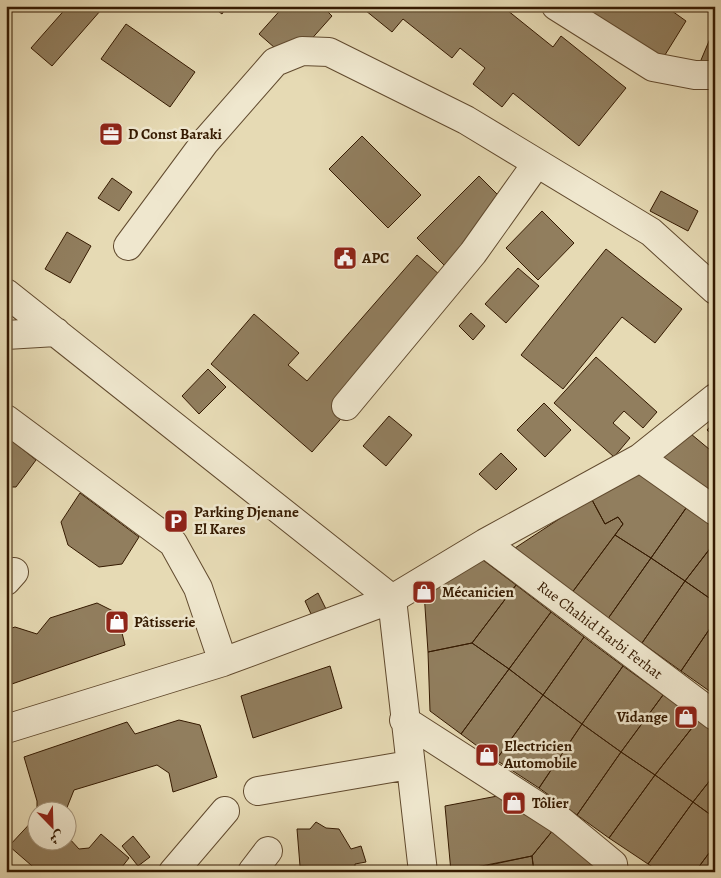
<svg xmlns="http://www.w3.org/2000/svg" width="721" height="878" font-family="Alegreya,Amiri,serif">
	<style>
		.building { fill: #917e5e; stroke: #351a01 }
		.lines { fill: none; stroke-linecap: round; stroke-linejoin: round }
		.minor-casing { stroke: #614a2e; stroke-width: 30 }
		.minor { stroke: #efe7ce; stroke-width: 28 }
		.labels { text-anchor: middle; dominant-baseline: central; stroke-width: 5; stroke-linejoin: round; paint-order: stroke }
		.poi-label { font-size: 15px; font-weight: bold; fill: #351a01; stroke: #efe7ce; text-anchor: start }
		.street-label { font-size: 15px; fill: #351a01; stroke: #efe7ce }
	</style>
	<rect width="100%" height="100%" fill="#e6dab4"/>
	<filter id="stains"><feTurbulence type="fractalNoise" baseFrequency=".004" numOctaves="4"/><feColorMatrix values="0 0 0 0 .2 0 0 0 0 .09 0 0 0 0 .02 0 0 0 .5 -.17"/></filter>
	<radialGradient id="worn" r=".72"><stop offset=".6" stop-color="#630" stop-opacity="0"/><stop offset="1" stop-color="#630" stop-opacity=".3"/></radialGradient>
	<path class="building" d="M68,6H97L101,10L52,66L31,48Z
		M211,6H227L222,14Z
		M284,6H322L332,16L291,62L259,34Z
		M360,6H502L553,47L561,36L626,88L579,146L513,93L502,107L473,84L485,68L460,48L452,58L403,19L392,32Z
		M567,6H665L686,21L660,63Z
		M703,6H715V19Z
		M126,24L195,72L170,107L101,59Z
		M715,27V66L701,60Z
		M362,136L421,195L388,228L329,169Z
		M479,176L510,207L448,269L417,238Z
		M112,178L132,192L119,211L98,198Z
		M661,191L698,211L688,231L650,211Z
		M542,211L574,243L538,280L506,248Z
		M67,232L91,246L70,283L45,269Z
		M606,249L682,309L655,343L622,317L563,389L521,355Z
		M417,255L455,288L312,452L211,364L254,314L299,353L288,365L307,381Z
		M518,268L539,286L506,323L485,304Z
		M471,313L485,326L473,340L459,326Z
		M596,357L657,412L643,428L624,411L613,423L630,438L614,457L554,403Z
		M208,369L226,387L199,414L182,396Z
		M544,403L571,430L545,457L517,430Z
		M389,416L412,435L386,466L363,446Z
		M715,421V437L707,430Z
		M685,429L715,454V502L661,456Z
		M6,436L36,460L16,487H6Z
		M501,453L517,469L496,490L479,474Z
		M641,471L691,501L651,558L615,535L623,524L618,517L605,524L591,498Z
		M80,493L139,537L122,564L99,567L68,545L61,522Z
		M591,498L605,524L618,517L623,524L571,594L512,550Z
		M691,501L715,518V542L685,581L651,558Z
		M615,535L651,558L607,620L571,594Z
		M715,542V602L685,581Z
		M651,558L685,581L642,643L607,620Z
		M483,560L516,585L472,643L428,652L424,592Z
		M685,581L715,602V621L681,671L642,643Z
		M516,585L551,612L509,669L472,643Z
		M318,593L326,609L312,616L305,601Z
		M97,603L117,613L125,645L6,686V630L15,627L37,634L50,618Z
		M551,612L584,637L543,695L509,669Z
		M715,621V695L681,671Z
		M584,637L623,666L582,724L543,695Z
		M472,643L509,669L461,734L430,711L428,652Z
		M330,666L342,708L253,738L241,696Z
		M623,666L663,695L621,752L582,724Z
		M509,669L543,695L496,760L461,734Z
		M543,695L582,724L539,788L496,760Z
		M663,695L699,719L655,775L621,752Z
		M699,719L715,731V774L693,802L655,775Z
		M179,720L200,725L217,777L173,792L169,773L157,765L74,790L66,810H38V840H68V837L79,849L89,848L101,834L129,858L118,872H39L9,846L37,816V801L24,757L127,722L135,734Z
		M582,724L621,752L577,815L539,788Z
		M621,752L655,775L609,838L577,815Z
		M715,774V818L693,802Z
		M655,775L693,802L648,864L609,838Z
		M508,794L558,824L532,856L451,872L445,806Z
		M693,802L715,818V845L695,872H660L648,864Z
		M316,822L326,828L339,829L351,849L361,846L366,862L355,864V872H320V867L300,866L297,829H310Z
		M558,824L604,872H534L532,856Z
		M133,836L150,857L138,866L122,846Z
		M715,845V872H695Z
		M532,856L534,872H457Z"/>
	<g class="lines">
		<g class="minor-casing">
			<path id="minor" d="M556,6L653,67L695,75H715
				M128,246L205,142L275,62L302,51L329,52L466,120L651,232L715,290
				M6,293L392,599L423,872
				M6,335L56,332
				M346,406L473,253L537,163
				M6,419L173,543L198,588L223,662
				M640,458L715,511
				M485,543L715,716
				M6,581L14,572
				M404,720L561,821L613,864L614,872
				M6,729L223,662L392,599L485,543L640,458L715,398
				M258,791L409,765
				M173,872L225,811
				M252,872L268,851"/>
		</g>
		<use href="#minor" class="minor"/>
	</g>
	<defs>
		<g id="office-square" transform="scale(1.25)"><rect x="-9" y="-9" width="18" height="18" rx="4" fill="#8f2418" stroke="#efe7ce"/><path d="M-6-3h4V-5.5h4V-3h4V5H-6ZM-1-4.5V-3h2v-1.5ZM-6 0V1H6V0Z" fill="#fff"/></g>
		<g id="civic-square" transform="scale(1.25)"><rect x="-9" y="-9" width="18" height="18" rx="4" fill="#8f2418" stroke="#efe7ce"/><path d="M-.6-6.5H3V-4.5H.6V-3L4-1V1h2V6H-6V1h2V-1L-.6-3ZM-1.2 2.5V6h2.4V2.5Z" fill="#fff"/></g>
		<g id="parking-square" transform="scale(1.25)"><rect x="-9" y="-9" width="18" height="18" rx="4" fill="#8f2418" stroke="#efe7ce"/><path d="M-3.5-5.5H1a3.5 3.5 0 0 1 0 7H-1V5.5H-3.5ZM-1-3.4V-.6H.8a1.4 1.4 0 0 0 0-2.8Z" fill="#fff"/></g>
		<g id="shop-square" transform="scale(1.25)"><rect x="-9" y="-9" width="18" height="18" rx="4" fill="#8f2418" stroke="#efe7ce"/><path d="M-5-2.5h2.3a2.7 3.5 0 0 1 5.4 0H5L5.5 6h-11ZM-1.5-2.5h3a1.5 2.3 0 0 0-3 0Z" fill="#fff"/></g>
	</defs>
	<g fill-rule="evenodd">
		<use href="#office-square" x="111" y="134"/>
		<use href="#civic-square" x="345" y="258"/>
		<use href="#parking-square" x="176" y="521"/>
		<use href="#shop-square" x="424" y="592"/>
		<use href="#shop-square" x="117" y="622"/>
		<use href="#shop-square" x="686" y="717"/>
		<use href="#shop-square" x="487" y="755"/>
		<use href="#shop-square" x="514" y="803"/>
	</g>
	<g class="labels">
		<g class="poi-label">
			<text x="128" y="134">D Const Baraki</text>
			<text x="362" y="258">APC</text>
			<text x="194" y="512">Parking Djenane<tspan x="194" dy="17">El Kares</tspan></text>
			<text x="442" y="592">Mécanicien</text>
			<text x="134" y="622">Pâtisserie</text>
			<text x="668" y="717" text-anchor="end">Vidange</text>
			<text x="504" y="746">Electricien<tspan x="504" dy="17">Automobile</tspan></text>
			<text x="532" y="803">Tôlier</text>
		</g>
		<g class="street-label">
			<text transform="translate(600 630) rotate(37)">Rue Chahid Harbi Ferhat</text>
		</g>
	</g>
	<rect width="721" height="878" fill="none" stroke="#e6dab4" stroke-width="25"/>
	<rect x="8" y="8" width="706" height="863" fill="none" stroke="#351a01" stroke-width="2.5"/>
	<rect x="12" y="12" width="696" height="853" fill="none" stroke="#351a01"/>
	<g transform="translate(52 826) rotate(157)"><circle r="24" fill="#efe7ce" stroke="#a5957c"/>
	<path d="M0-4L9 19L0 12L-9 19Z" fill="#8f2418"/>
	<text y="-8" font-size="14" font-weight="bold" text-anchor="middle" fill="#351a01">ش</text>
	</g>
	<rect width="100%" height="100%" filter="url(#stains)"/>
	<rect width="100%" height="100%" fill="url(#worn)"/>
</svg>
